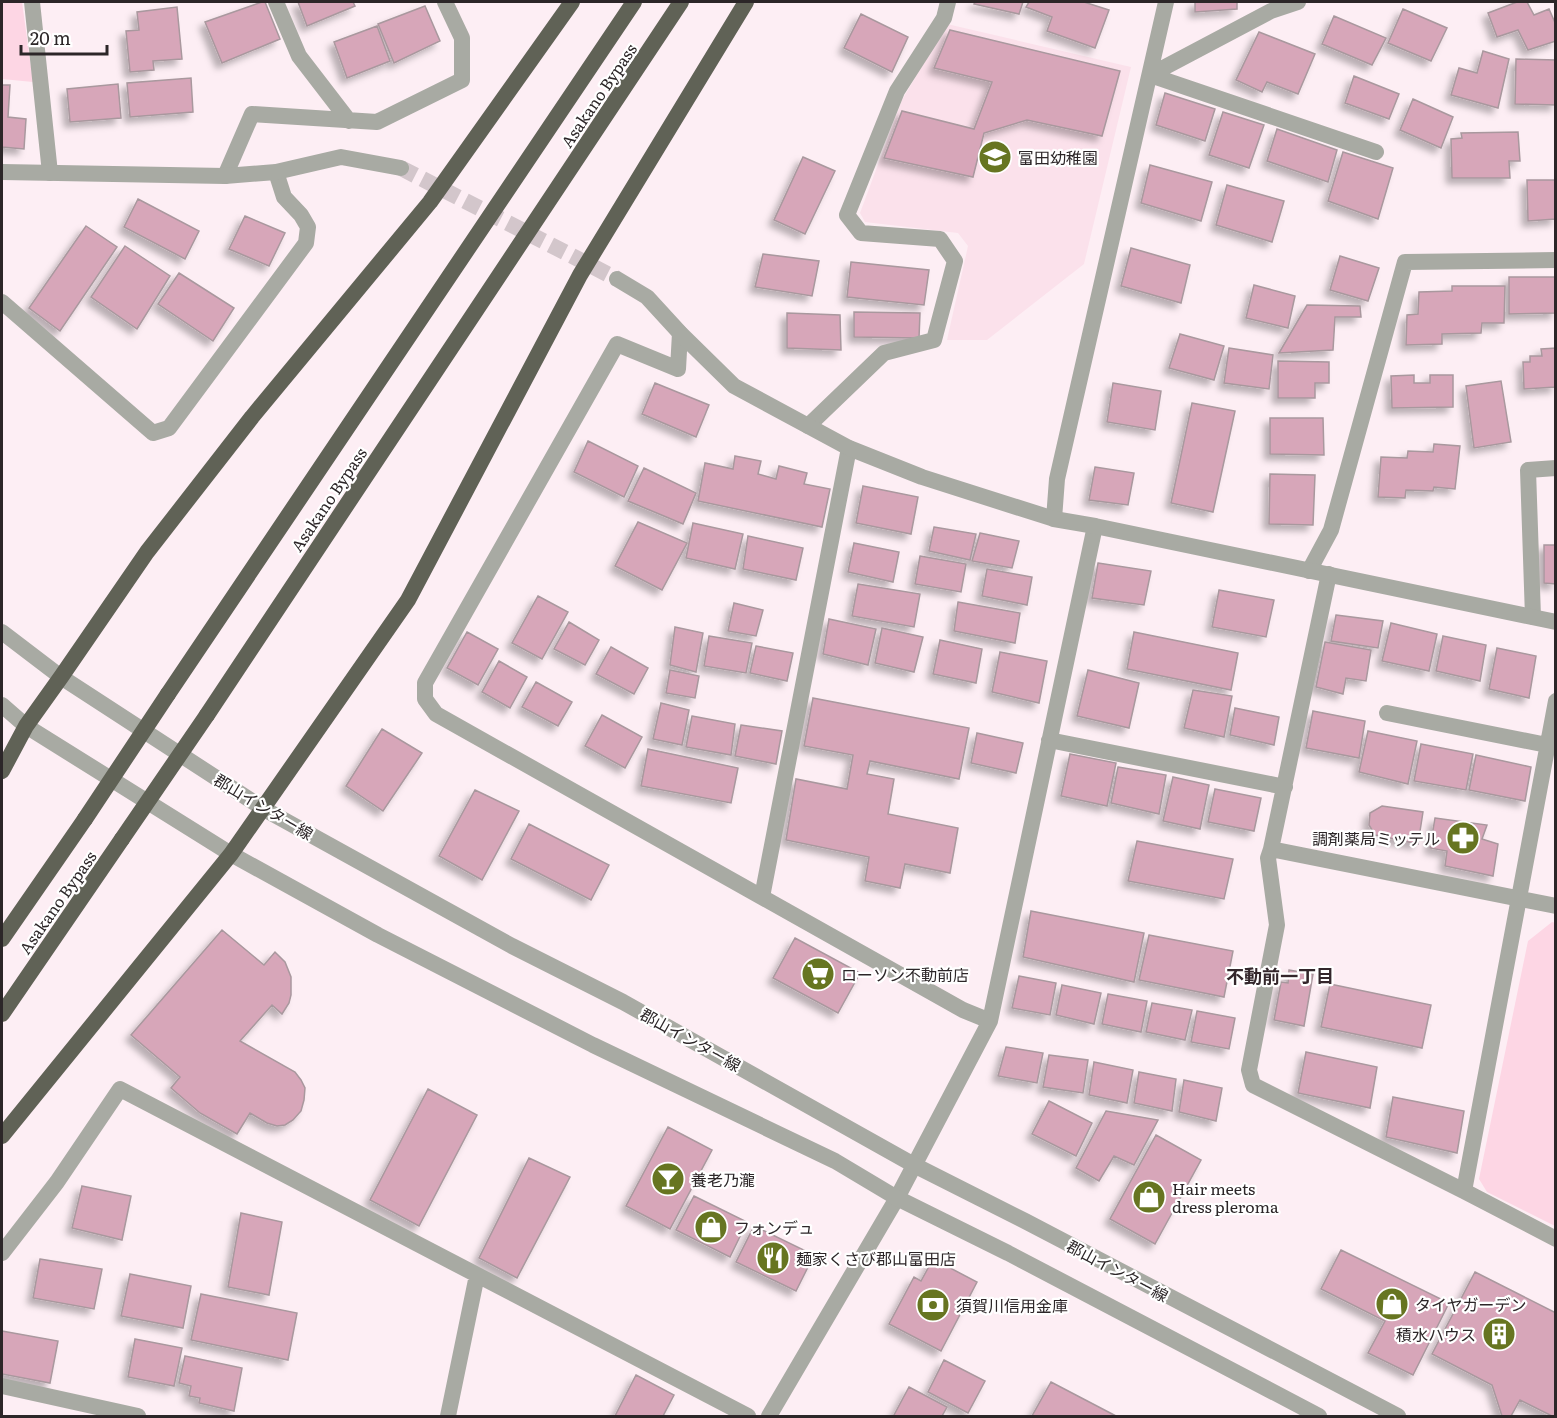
<svg xmlns="http://www.w3.org/2000/svg" width="1557" height="1418" font-family="Literata,'Noto Sans JP',serif">
	<style>
		.built { fill: #fbe1eb }
		.green { fill: #fdd6e4 }
		.building { fill: #d7a6b9; stroke: #a9989e; stroke-width: 1.5; filter: url(#shadow) }
		.lines { fill: none; stroke-linecap: round; stroke-linejoin: round }
		.tertiary-tunnel { stroke: #d3c6cb; stroke-width: 16; stroke-dasharray: 16 8; stroke-linecap: butt }
		.minor { stroke: #a8aaa3; stroke-width: 16 }
		.tertiary { stroke: #a8aaa3; stroke-width: 16 }
		.trunk { stroke: #606256; stroke-width: 16 }
		.trunk-bridge { stroke: #606256; stroke-width: 16 }
		.labels { text-anchor: middle; dominant-baseline: central; stroke-width: 4.5; stroke-linejoin: round; paint-order: stroke }
		.street-label { font-size: 16px; fill: #2c2628; stroke: #fff }
		.poi-label { font-size: 16px; fill: #2c2628; stroke: #fff; text-anchor: start }
		.neighbourhood-label { font-size: 18px; font-weight: bold; fill: #33262b; stroke: #fff }
	</style>
	<defs>
		<filter id="shadow"><feDropShadow dx="-5.5" dy="5.5" stdDeviation="3" flood-color="#0004"/></filter>
	</defs>
	<rect width="100%" height="100%" fill="#fdeef4"/>
	<path class="built" d="M947,24L1131,67L1084,264L987,340H947L968,246L958,233L865,222L860,213L902,100Z"/>
	<path class="green" d="M2,2H22L33,82L2,79Z
		M1552,922L1556,923L1555,1226L1487,1192L1479,1179L1528,941Z"/>
	<path class="building" d="M262,2H265L280,39L222,63L205,22Z
		M298,2H353L355,6L307,26Z
		M975,2H1023L1019,14L974,4Z
		M1029,2H1084L1109,10L1095,48L1047,31L1052,17L1026,7Z
		M1195,2H1237V9L1195,12Z
		M1517,2H1527L1534,15L1549,9L1556,25V41L1528,50L1518,30L1497,37L1488,13Z
		M425,6L440,41L394,63L378,24Z
		M177,7L182,59L153,61L154,70L130,72L126,31L139,30L137,12Z
		M1403,9L1447,28L1431,61L1388,43Z
		M861,14L908,37L892,72L844,48Z
		M1334,16L1386,38L1372,65L1322,44Z
		M377,26L390,61L347,78L334,42Z
		M950,30L1120,71L1102,136L1027,120L984,133L973,177L884,158L902,111L974,129L992,82L934,68Z
		M1259,32L1315,54L1298,94L1267,82L1262,92L1236,80Z
		M1483,51L1509,59L1498,108L1451,95L1459,68L1477,73Z
		M1516,59L1556,60V105L1515,104Z
		M1354,76L1399,94L1389,119L1345,103Z
		M191,78L193,112L130,117L127,83Z
		M118,84L121,118L70,122L67,89Z
		M2,85H10L8,117L26,119L24,149L2,147Z
		M1165,93L1215,109L1205,141L1156,125Z
		M1413,99L1453,117L1441,148L1400,130Z
		M1223,112L1264,125L1249,168L1209,155Z
		M1277,129L1337,150L1328,182L1267,161Z
		M1518,132L1520,161H1509L1510,178H1452L1451,139L1462,138L1461,133Z
		M1343,152L1393,168L1378,219L1328,201Z
		M803,157L835,171L805,234L774,220Z
		M1150,165L1212,182L1201,221L1141,203Z
		M1527,180H1556V219L1528,221Z
		M1227,185L1284,201L1272,242L1216,225Z
		M138,199L199,231L185,259L124,227Z
		M245,216L285,233L269,266L229,249Z
		M86,226L117,247L60,331L29,308Z
		M125,246L170,276L137,329L91,297Z
		M1131,248L1190,265L1181,303L1121,286Z
		M763,254L819,261L812,296L755,287Z
		M1340,256L1379,268L1368,301L1330,290Z
		M851,262L929,270L924,305L847,297Z
		M179,273L234,308L213,341L158,304Z
		M1509,277H1556V313L1509,314Z
		M1254,285L1295,296L1288,328L1246,318Z
		M1452,286H1505L1504,323H1482L1481,333L1442,334V344L1406,345L1407,315L1418,314L1419,292L1452,291Z
		M1307,305L1360,306L1361,317H1335L1333,350L1279,353Z
		M854,312L920,313L919,338L854,337Z
		M787,313L840,315L841,350L787,348Z
		M1180,334L1224,346L1214,380L1169,368Z
		M1229,348L1273,355L1269,389L1224,383Z
		M1556,348V387L1524,389L1523,362H1530V356H1542L1541,349Z
		M1278,361L1329,362V383H1315V398H1278Z
		M1414,375V383H1430V375H1453V407L1392,408L1391,376Z
		M1501,381L1511,442L1474,448L1466,386Z
		M655,383L709,405L696,437L642,414Z
		M1113,383L1161,391L1155,430L1107,422Z
		M1192,403L1235,411L1213,512L1171,503Z
		M1270,418H1323L1324,455L1270,454Z
		M588,441L638,466L624,497L574,472Z
		M1434,444L1460,446L1455,489L1434,487L1433,491L1406,490L1405,498L1378,497L1381,457L1407,458L1408,451L1433,452Z
		M735,456L761,461L758,474L776,479L779,466L807,473L804,484L830,489L822,527L698,501L705,463L733,469Z
		M1095,467L1134,473L1128,505L1089,500Z
		M644,468L696,493L683,524L628,501Z
		M1270,474L1315,475L1313,525L1269,524Z
		M863,486L918,497L911,534L856,523Z
		M638,522L687,543L662,590L615,566Z
		M693,523L743,534L735,569L686,558Z
		M934,527L976,534L970,560L929,551Z
		M980,533L1019,541L1012,568L972,561Z
		M748,536L803,548L796,580L743,569Z
		M854,543L899,552L893,582L848,572Z
		M1544,545H1556V584L1544,583Z
		M920,556L966,564L961,592L915,584Z
		M1098,563L1151,571L1144,605L1092,598Z
		M987,569L1032,577L1027,605L982,596Z
		M858,584L920,594L914,627L852,616Z
		M1219,590L1274,600L1266,637L1212,627Z
		M538,596L568,612L542,659L512,643Z
		M958,602L1020,613L1015,643L954,631Z
		M734,603L763,610L756,636L728,631Z
		M1336,615L1383,621L1378,648L1331,641Z
		M829,619L876,629L868,665L823,654Z
		M569,622L599,640L585,665L554,649Z
		M1391,623L1437,634L1429,671L1382,661Z
		M675,627L703,633L696,672L670,665Z
		M882,628L923,637L914,672L875,663Z
		M467,632L498,649L478,685L447,668Z
		M1134,632L1238,653L1231,690L1127,669Z
		M709,636L752,643L746,673L704,666Z
		M1443,636L1486,645L1480,681L1436,671Z
		M940,640L982,649L976,683L933,674Z
		M1325,642L1371,650L1366,681L1346,678L1343,694L1316,687Z
		M756,646L793,653L787,681L750,673Z
		M611,647L648,668L634,694L596,674Z
		M1497,648L1536,656L1529,698L1489,689Z
		M1000,652L1047,661L1039,703L992,692Z
		M499,661L527,677L510,708L482,692Z
		M670,670L699,676L695,698L666,693Z
		M1088,670L1139,683L1129,728L1077,716Z
		M536,682L572,702L558,726L522,707Z
		M1193,690L1232,696L1224,737L1184,728Z
		M813,698L969,728L959,779L870,761L867,774L894,779L888,814L958,828L950,873L905,864L900,888L865,881L869,857L786,840L796,779L847,789L853,755L804,746Z
		M661,703L689,710L682,745L653,739Z
		M1235,708L1279,717L1274,745L1230,735Z
		M1313,711L1365,721L1359,758L1306,748Z
		M602,715L642,737L625,768L585,746Z
		M692,716L735,724L731,755L686,747Z
		M741,725L782,731L776,764L735,756Z
		M382,729L422,753L383,811L346,786Z
		M1368,731L1417,741L1408,784L1359,772Z
		M977,733L1023,743L1016,773L971,763Z
		M1421,744L1473,754L1466,790L1414,781Z
		M648,749L738,768L731,803L641,786Z
		M1070,754L1116,763L1107,806L1061,796Z
		M1476,755L1531,767L1525,801L1469,790Z
		M1118,767L1166,775L1159,814L1111,803Z
		M1173,777L1209,785L1200,829L1163,821Z
		M1215,789L1261,798L1254,831L1208,822Z
		M475,790L519,811L482,880L439,856Z
		M1382,806L1423,812L1418,844L1375,835L1369,825L1370,813Z
		M1435,818L1487,825L1482,839L1498,844L1493,876L1445,866L1447,851L1430,848Z
		M529,824L609,865L591,900L511,859Z
		M1137,841L1233,859L1224,899L1128,881Z
		M1031,911L1144,933L1134,982L1023,957Z
		M222,930L264,965L275,952L285,962L291,977V995L289,1003L282,1014L272,1005L240,1041L295,1072L301,1080L305,1088L304,1100L301,1111L293,1120L285,1125L277,1126L267,1123L250,1113L237,1134L200,1113L171,1088L180,1077L131,1035Z
		M1149,935L1233,951L1224,997L1139,980Z
		M795,938L860,973L838,1013L773,978Z
		M1289,970L1313,974L1304,1026L1274,1020L1281,982L1288,983Z
		M1019,976L1056,983L1050,1015L1012,1008Z
		M1330,984L1431,1005L1422,1048L1321,1027Z
		M1062,985L1101,993L1094,1024L1056,1015Z
		M1108,994L1147,1001L1141,1032L1102,1024Z
		M1152,1003L1192,1010L1185,1040L1146,1032Z
		M1197,1011L1235,1018L1229,1049L1191,1042Z
		M1006,1047L1043,1053L1037,1083L998,1076Z
		M1306,1052L1377,1067L1370,1108L1298,1093Z
		M1049,1055L1088,1060L1083,1093L1043,1087Z
		M1094,1062L1133,1070L1127,1103L1089,1095Z
		M1139,1072L1176,1079L1172,1111L1134,1103Z
		M1184,1080L1222,1088L1216,1121L1179,1112Z
		M428,1089L477,1115L419,1226L370,1200Z
		M1393,1097L1464,1111L1457,1153L1386,1137Z
		M1049,1101L1092,1123L1076,1156L1032,1134Z
		M1106,1111L1158,1120L1134,1165L1114,1156L1099,1181L1076,1168Z
		M668,1127L712,1150L670,1229L626,1206Z
		M1156,1135L1201,1160L1155,1244L1110,1219Z
		M529,1158L570,1177L517,1278L479,1258Z
		M82,1186L131,1196L122,1240L72,1228Z
		M694,1196L747,1222L730,1257L676,1230Z
		M241,1213L282,1222L269,1295L228,1287Z
		M754,1226L814,1255L796,1291L736,1262Z
		M1341,1250L1449,1303L1413,1375L1368,1353L1385,1321L1321,1289Z
		M40,1259L102,1269L94,1309L33,1298Z
		M933,1259L977,1282L941,1351L889,1324L914,1277L921,1281Z
		M1475,1272L1556,1313V1416H1552L1520,1400L1511,1416H1502L1492,1385L1432,1354Z
		M130,1274L191,1286L183,1328L121,1316Z
		M201,1294L297,1313L288,1360L191,1340Z
		M2,1331L58,1341L50,1383L2,1374Z
		M135,1339L182,1348L174,1386L128,1377Z
		M185,1356L242,1368L234,1411L199,1403L200,1398L189,1396L191,1386L179,1383Z
		M944,1360L985,1381L968,1413L928,1392Z
		M636,1375L674,1395L663,1416H615Z
		M1051,1382L1116,1416H1032Z
		M909,1387L947,1407L942,1416H897L894,1415Z"/>
	<g class="lines">
		<path class="tertiary-tunnel" d="M401,168L617,279"/>
		<path class="minor" d="M32,2L50,173
			M276,2L299,56L349,121
			M1150,75L1376,152
			M1150,75L1271,11L1298,2
			M225,176L252,114L377,122L462,80V38L445,2
			M2,302L153,433L169,428L306,243L308,227L301,215L284,197L276,172
			M680,333L678,369L617,344L425,683V699L436,714L963,1010L990,1021
			M808,426L884,353L934,340L955,261L940,239L861,233L847,215L897,91L944,18L948,2
			M1054,519L1057,479L1166,2
			M1309,571L1331,530L1405,262L1556,260
			M1329,574L1271,849L1556,906
			M1533,617L1528,470L1556,468
			M1387,713L1547,745
			M1049,740L1285,787
			M1271,849L1268,858L1277,925L1249,1070L1253,1085L1464,1191L1556,1239
			M762,897L849,448
			M1464,1191L1556,701
			M2,1253L57,1182L120,1089L748,1416
			M2,1386L138,1416
			M448,1416L477,1275
			M769,1416L897,1198L990,1021L1095,526"/>
		<path class="tertiary" d="M2,172L225,176L276,172L341,157L401,168
			M617,279L647,297L680,333L734,386L849,448L922,477L1054,519L1095,526L1556,622
			M2,632L61,677L264,809L512,946L623,1002L914,1165L1025,1221L1398,1416
			M2,705L26,726L231,854L378,935L593,1045L835,1161L897,1198L1008,1253L1319,1416"/>
		<path class="trunk" d="M168,694L634,2
			M207,715L681,2
			M2,771L26,726L61,677L147,552L252,417L430,202L572,2
			M2,939L85,819
			M2,1014L122,839
			M2,1136L231,854L408,600L580,275L746,2"/>
		<path class="trunk-bridge" d="M85,819L168,694
			M122,839L207,715"/>
	</g>
	<defs>
		<g id="school-disc" transform="scale(1.725)"><circle r="9.5" fill="#677521" stroke="#fff"/><path d="M0-5L7-2L0 1L-7-2ZM-4 1L0 2.5L4 1V4Q0 6-4 4Z" fill="#fff"/></g>
		<g id="pharmacy-disc" transform="scale(1.725)"><circle r="9.5" fill="#677521" stroke="#fff"/><path d="M-2-6h4v4h4v4h-4v4h-4v-4h-4v-4h4Z" fill="#fff"/></g>
		<g id="supermarket-disc" transform="scale(1.725)"><circle r="9.5" fill="#677521" stroke="#fff"/><path d="M-6-5.5h2.5l.6 2H6L4.5 2H-2.5L-4.4-4H-6ZM-1.5 3.2a1.3 1.3 0 1 0 .1 0ZM3 3.2a1.3 1.3 0 1 0 .1 0Z" fill="#fff"/></g>
		<g id="bar-disc" transform="scale(1.725)"><circle r="9.5" fill="#677521" stroke="#fff"/><path d="M-6-5H6L.8 .8V4.5H3.5V6h-7V4.5H-.8V.8Z" fill="#fff"/></g>
		<g id="shop-disc" transform="scale(1.725)"><circle r="9.5" fill="#677521" stroke="#fff"/><path d="M-5-2.5h2.3a2.7 3.5 0 0 1 5.4 0H5L5.5 6h-11ZM-1.5-2.5h3a1.5 2.3 0 0 0-3 0Z" fill="#fff"/></g>
		<g id="restaurant-disc" transform="scale(1.725)"><circle r="9.5" fill="#677521" stroke="#fff"/><path d="M-5-6h1v4h1v-4h1v4h1v-4h1v5L-1.5 .5V6h-2V.5L-5-1ZM5-6V6H3V1.5H1.5Q1.5-4 5-6Z" fill="#fff"/></g>
		<g id="bank-disc" transform="scale(1.725)"><circle r="9.5" fill="#677521" stroke="#fff"/><path d="M-6-4H6V4H-6ZM0-2.3a2.3 2.3 0 1 0 0 4.6a2.3 2.3 0 1 0 0-4.6Z" fill="#fff"/></g>
		<g id="building-disc" transform="scale(1.725)"><circle r="9.5" fill="#677521" stroke="#fff"/><path d="M-4-6H4V6H1V3H-1V6H-4ZM-2.5-4.3h1.7v1.8h-1.7ZM.8-4.3h1.7v1.8H.8ZM-2.5-1h1.7V.8h-1.7ZM.8-1h1.7V.8H.8Z" fill="#fff"/></g>
	</defs>
	<g fill-rule="evenodd">
		<use href="#school-disc" x="995" y="157"/>
		<use href="#pharmacy-disc" x="1463" y="838"/>
		<use href="#supermarket-disc" x="818" y="974"/>
		<use href="#bar-disc" x="668" y="1179"/>
		<use href="#shop-disc" x="1149" y="1197"/>
		<use href="#shop-disc" x="711" y="1227"/>
		<use href="#restaurant-disc" x="773" y="1258"/>
		<use href="#shop-disc" x="1392" y="1304"/>
		<use href="#bank-disc" x="933" y="1305"/>
		<use href="#building-disc" x="1499" y="1334"/>
	</g>
	<g class="labels">
		<g class="street-label">
			<text transform="translate(598 95) rotate(-56)">Asakano Bypass</text>
			<text transform="translate(328 499) rotate(-56)">Asakano Bypass</text>
			<text transform="translate(264 806) rotate(31)">郡山インター線</text>
			<text transform="translate(57 902) rotate(-55)">Asakano Bypass</text>
			<text transform="translate(691 1039) rotate(29)">郡山インター線</text>
			<text transform="translate(1118 1270) rotate(28)">郡山インター線</text>
		</g>
		<g class="poi-label">
			<text x="1018" y="157">富田幼稚園</text>
			<text x="1440" y="838" text-anchor="end">調剤薬局ミッテル</text>
			<text x="841" y="974">ローソン不動前店</text>
			<text x="691" y="1179">養老乃瀧</text>
			<text x="1172" y="1188">Hair meets<tspan x="1172" dy="18">dress pleroma</tspan></text>
			<text x="734" y="1227">フォンデュ</text>
			<text x="796" y="1258">麺家くさび郡山富田店</text>
			<text x="1415" y="1304">タイヤガーデン</text>
			<text x="956" y="1305">須賀川信用金庫</text>
			<text x="1476" y="1334" text-anchor="end">積水ハウス</text>
		</g>
		<g class="neighbourhood-label">
			<text x="1280" y="975">不動前一丁目</text>
		</g>
	</g>
	<rect width="1557" height="1418" fill="none" stroke="#2c2628" stroke-width="6"/>
	<path d="M21 45v9h86v-9" fill="none" stroke="#2c2628" stroke-width="3"/>
	<text x="30" y="45" font-size="18" fill="#2c2628" stroke="#ffffff" stroke-width="4.5" paint-order="stroke">20 m</text>
</svg>
